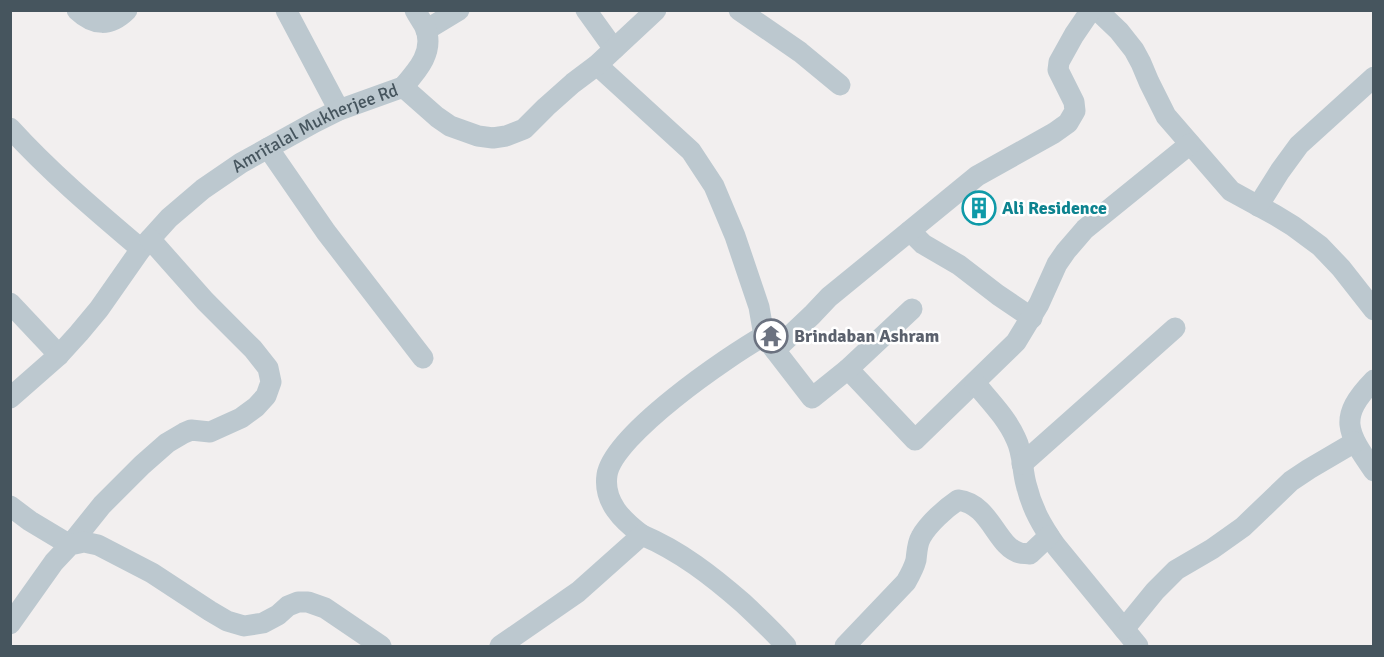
<svg xmlns="http://www.w3.org/2000/svg" width="1384" height="657" font-family="Signika,sans-serif">
	<style>
		.lines { fill: none; stroke-linecap: round; stroke-linejoin: round }
		.street { stroke: #bcc8cf; stroke-width: 21 }
		.labels { text-anchor: middle; dominant-baseline: central; stroke-width: 5; stroke-linejoin: round; paint-order: stroke }
		.street-label { font-size: 18px; fill: #46555e; stroke: #fff }
		.culture-label { font-size: 18px; font-weight: bold; fill: #0d838f; stroke: #fff; text-anchor: start }
		.worship-label { font-size: 18px; font-weight: bold; fill: #5b616d; stroke: #fff; text-anchor: start }
	</style>
	<rect width="100%" height="100%" fill="#f2efef"/>
	<g class="lines">
		<g class="street">
			<path d="M77,10C94,26 110,27 127,10"/>
			<path d="M286,10L339,110"/>
			<path d="M586,10L614,49"/>
			<path d="M739,10L800,52L840,85"/>
			<path d="M1097,10L1119,31L1134,50L1141,63L1149,82L1166,116L1231,191L1275,215L1293,226L1320,246L1341,268L1374,310"/>
			<path d="M426,30L459,10"/>
			<path d="M597,65L691,151L714,186L735,236L759,307L764,336"/>
			<path d="M403,87C418,70 435,51 425,27C422,21 418,16 415,10"/>
			<path d="M10,128C50,172 95,210 141,249"/>
			<path d="M268,148L326,232L423,358"/>
			<path d="M1258,206L1280,171L1299,145L1374,77"/>
			<path d="M910,231L923,244L959,265L998,295L1032,318"/>
			<path d="M10,303L59,355"/>
			<path d="M775,350L812,315L829,297L977,176L1054,133L1068,123L1075,111L1074,102L1058,70L1059,62L1074,35L1091,10"/>
			<path d="M848,369L915,440L1016,342L1039,304L1057,264L1066,251L1085,229L1190,144"/>
			<path d="M1374,380C1337,418 1347,432 1374,471"/>
			<path d="M975,383C989,400 1007,418 1016,439C1023,453 1022,469 1026,484C1032,509 1042,526 1056,546L1138,646"/>
			<path id="s1" d="M10,398L59,355L79,333L99,309L141,249L169,218L203,189L241,163L315,122L339,110L403,87L437,117L450,126L478,136L493,138L506,136L524,129L546,107L573,83L597,65L656,10"/>
			<path d="M1022,464L1175,328"/>
			<path d="M10,506L30,521L70,545L102,505L142,465L167,443L184,433L191,430L210,432L241,418L256,407L266,396L271,382L268,368L253,349L205,301L150,239"/>
			<path d="M642,535C623,521 603,502 607,475C613,435 728,356 764,336L812,398L848,369L912,309"/>
			<path d="M10,624L54,562L70,545L84,542L98,545L152,573L210,611L227,621L244,626L263,623L278,615L288,606L298,602H308L325,608L381,646"/>
			<path d="M1124,629L1155,591L1176,570L1212,549L1243,527L1291,481L1309,469L1355,442"/>
			<path d="M500,646L578,592L642,535C680,551 712,576 743,603C758,617 773,631 786,646"/>
			<path d="M845,646L906,582C910,575 914,568 916,560C917,552 917,544 921,537C928,524 946,508 958,500C991,504 996,547 1020,553C1023,554 1026,553 1030,554L1049,536"/>
		</g>
	</g>
	<defs>
		<g id="building-ring" transform="scale(1.725)"><circle r="9.5" fill="#fff" stroke="#0f9aa8" stroke-width="1.5"/><path d="M-4-6H4V6H1V3H-1V6H-4ZM-2.5-4.3h1.7v1.8h-1.7ZM.8-4.3h1.7v1.8H.8ZM-2.5-1h1.7V.8h-1.7ZM.8-1h1.7V.8H.8Z" fill="#0f9aa8"/></g>
		<g id="temple-ring" transform="scale(1.725)"><circle r="9.5" fill="#fff" stroke="#6b7280" stroke-width="1.5"/><path d="M0-6L5-2H3V0L6.5 2.5H4V6H1.5V3h-3V6H-4V2.5H-6.5L-3 0V-2H-5Z" fill="#6b7280"/></g>
	</defs>
	<g fill-rule="evenodd">
		<use href="#building-ring" x="979" y="208"/>
		<use href="#temple-ring" x="771" y="336"/>
	</g>
	<g class="labels">
		<g class="street-label">
			<text stroke="none"><textPath href="#s1" startOffset="414">Amritalal Mukherjee Rd</textPath></text>
		</g>
		<g class="culture-label">
			<text x="1002" y="208">Ali Residence</text>
		</g>
		<g class="worship-label">
			<text x="794" y="336">Brindaban Ashram</text>
		</g>
	</g>
	<rect width="1384" height="657" fill="none" stroke="#46555e" stroke-width="24"/>
</svg>
